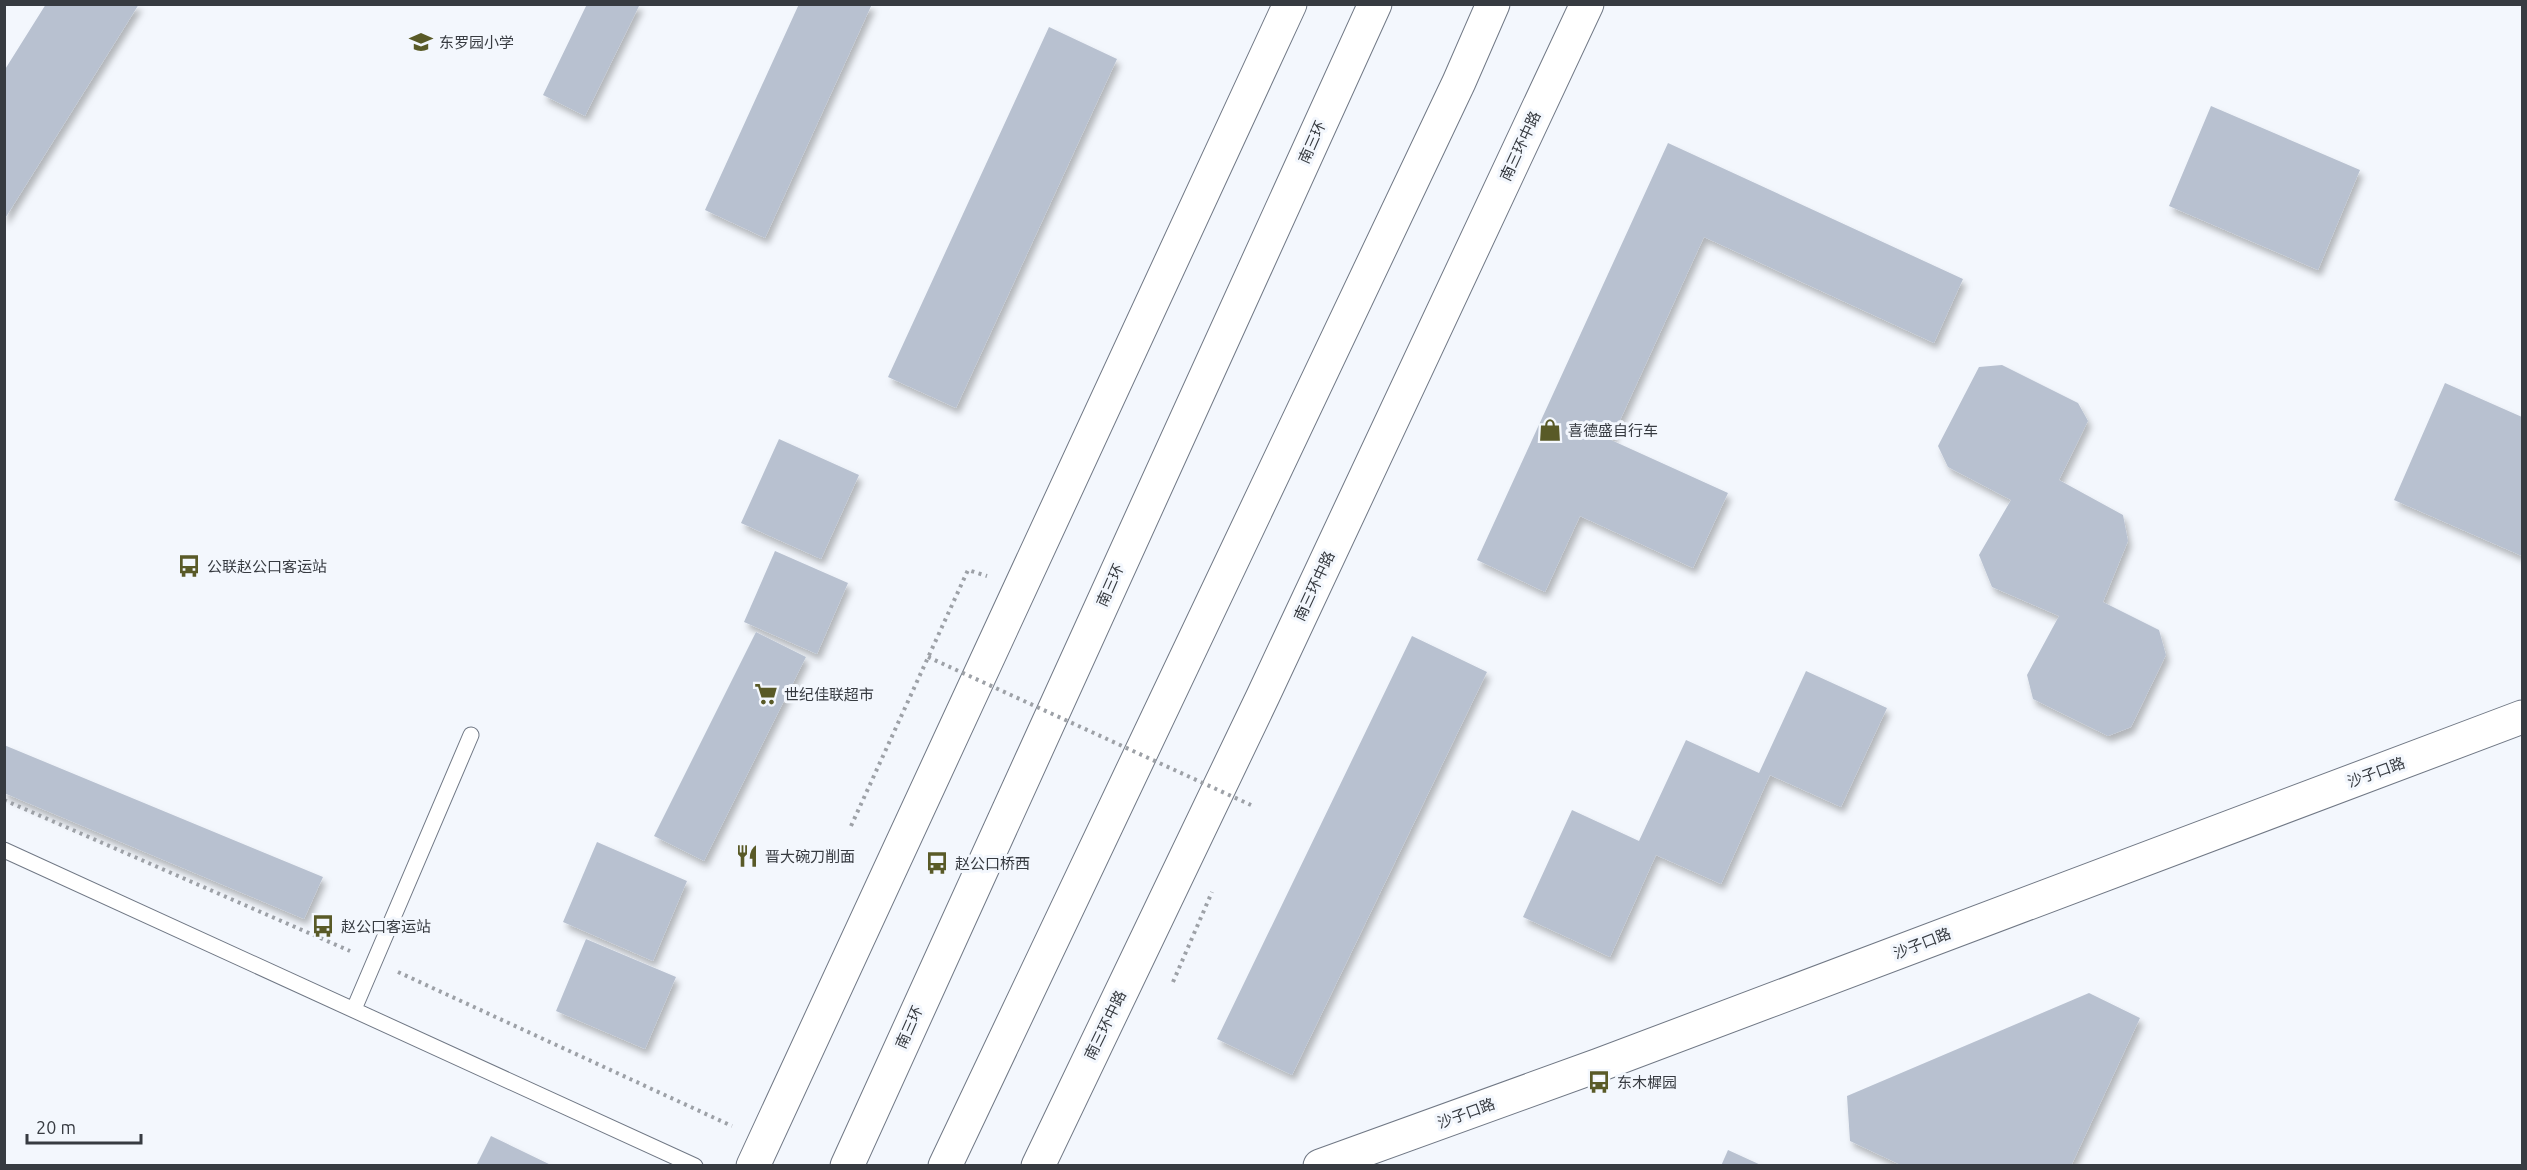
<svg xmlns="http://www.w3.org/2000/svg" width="2527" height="1170" font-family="Ubuntu,'Noto Sans SC',sans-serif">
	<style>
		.building { fill: #b8c1d0; filter: url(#shadow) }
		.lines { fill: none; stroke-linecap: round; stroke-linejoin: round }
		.service-casing { stroke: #707885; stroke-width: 17 }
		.tertiary-casing { stroke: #707885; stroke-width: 35 }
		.trunk-casing { stroke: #707885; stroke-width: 35 }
		.path { stroke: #9da1a7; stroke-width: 4; stroke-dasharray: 3 4.5; stroke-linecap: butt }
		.service { stroke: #fff; stroke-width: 15 }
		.tertiary { stroke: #fff; stroke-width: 33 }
		.trunk { stroke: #fff; stroke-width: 33 }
		.path-bridge { stroke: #9da1a7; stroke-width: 4; stroke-dasharray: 3 4.5; stroke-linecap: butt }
		.labels { text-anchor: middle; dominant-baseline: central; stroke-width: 6; stroke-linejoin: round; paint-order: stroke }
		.poi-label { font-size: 15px; fill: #373b41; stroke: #f3f7fd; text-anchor: start }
		.street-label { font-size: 15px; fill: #373b41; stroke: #f3f7fd }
	</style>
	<defs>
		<filter id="shadow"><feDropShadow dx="3.5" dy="6" stdDeviation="3" flood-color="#0004"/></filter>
	</defs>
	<rect width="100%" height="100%" fill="#f3f7fd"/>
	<path class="building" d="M46,4H139L4,220V71Z
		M587,4H640L585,116L543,95Z
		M799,4H872L765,238L705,210Z
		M1049,27L1117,59L956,408L888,377Z
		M2211,106L2360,170L2318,270L2169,206Z
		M1668,143L1963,279L1934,343L1704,237L1611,440L1728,493L1693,568L1580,516L1545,592L1477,560Z
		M2002,365L2078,403L2088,421L2059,480L2123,515L2128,541L2103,602L2159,630L2166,655L2131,727L2108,736L2033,699L2027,675L2059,616L1992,587L1979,555L2011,500L1948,467L1938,446L1979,367Z
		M2445,383L2522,417V556L2394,500Z
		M779,439L859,475L821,559L741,523Z
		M775,551L848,583L817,654L744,622Z
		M756,632L806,657L704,861L654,836Z
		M1412,636L1487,672L1292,1075L1217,1039Z
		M1806,671L1887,708L1841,807L1770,775L1721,884L1656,855L1610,957L1523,917L1572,810L1639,841L1686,740L1759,773Z
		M4,745L323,877L304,919L4,793Z
		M597,842L687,881L653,961L563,922Z
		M586,939L676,977L645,1049L556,1011Z
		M2089,993L2140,1018L2071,1166H1903L1850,1141L1847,1096Z
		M491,1136L553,1166H476Z
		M1728,1150L1763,1166H1721Z"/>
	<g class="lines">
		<g class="service-casing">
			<path id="service" d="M4,850L695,1166
				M354,1009L471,735"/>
		</g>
		<g class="tertiary-casing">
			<path id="tertiary" d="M753,1166L1290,4
				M1038,1166L1263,696L1587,4
				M1320,1166L1599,1065L2522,717"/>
		</g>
		<g class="trunk-casing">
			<path id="trunk" d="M847,1166L1375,4
				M945,1166L1459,82L1493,4"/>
		</g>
		<path class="path" d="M4,800L350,951
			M851,826L968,570L987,576
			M398,972L732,1126
			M1173,982L1212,892"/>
		<use href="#service" class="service"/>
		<use href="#tertiary" class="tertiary"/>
		<use href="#trunk" class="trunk"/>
		<path class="path-bridge" d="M928,657L1251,805"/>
	</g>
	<defs>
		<g id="school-bare" transform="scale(1.8)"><path d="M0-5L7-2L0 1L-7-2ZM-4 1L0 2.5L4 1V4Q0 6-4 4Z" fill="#595a27" stroke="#f3f7fd" stroke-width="2.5" paint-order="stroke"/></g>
		<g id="shop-bare" transform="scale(1.8)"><path d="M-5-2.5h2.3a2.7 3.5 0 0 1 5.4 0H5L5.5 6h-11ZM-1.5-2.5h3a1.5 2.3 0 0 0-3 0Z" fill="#595a27" stroke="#f3f7fd" stroke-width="2.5" paint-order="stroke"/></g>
		<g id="bus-bare" transform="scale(1.8)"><path d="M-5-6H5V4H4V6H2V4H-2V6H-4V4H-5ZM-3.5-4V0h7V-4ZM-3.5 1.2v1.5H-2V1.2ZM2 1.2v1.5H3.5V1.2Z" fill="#595a27" stroke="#f3f7fd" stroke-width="2.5" paint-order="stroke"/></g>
		<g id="supermarket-bare" transform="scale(1.8)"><path d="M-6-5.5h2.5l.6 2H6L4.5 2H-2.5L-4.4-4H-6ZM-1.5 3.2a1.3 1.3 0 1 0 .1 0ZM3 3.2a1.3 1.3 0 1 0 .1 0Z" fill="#595a27" stroke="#f3f7fd" stroke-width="2.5" paint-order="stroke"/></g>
		<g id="restaurant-bare" transform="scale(1.8)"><path d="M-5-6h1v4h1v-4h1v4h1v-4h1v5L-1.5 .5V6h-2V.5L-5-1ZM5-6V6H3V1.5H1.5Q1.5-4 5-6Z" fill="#595a27" stroke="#f3f7fd" stroke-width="2.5" paint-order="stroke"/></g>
	</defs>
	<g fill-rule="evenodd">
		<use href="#school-bare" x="421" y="42"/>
		<use href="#shop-bare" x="1550" y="430"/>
		<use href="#bus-bare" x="189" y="566"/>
		<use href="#supermarket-bare" x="766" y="694"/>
		<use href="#restaurant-bare" x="747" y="856"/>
		<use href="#bus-bare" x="937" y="863"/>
		<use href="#bus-bare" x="323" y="926"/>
		<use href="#bus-bare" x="1599" y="1082"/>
	</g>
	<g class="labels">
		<g class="poi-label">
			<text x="439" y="42">东罗园小学</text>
			<text x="1568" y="430">喜德盛自行车</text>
			<text x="207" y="566">公联赵公口客运站</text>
			<text x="784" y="694">世纪佳联超市</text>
			<text x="765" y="856">晋大碗刀削面</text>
			<text x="955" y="863">赵公口桥西</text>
			<text x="341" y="926">赵公口客运站</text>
			<text x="1617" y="1082">东木樨园</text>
		</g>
		<g class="street-label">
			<text transform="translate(1312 142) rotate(-66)">南三环</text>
			<text transform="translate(1520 146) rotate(-65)">南三环中路</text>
			<text transform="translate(1110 585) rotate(-66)">南三环</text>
			<text transform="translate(1314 586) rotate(-65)">南三环中路</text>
			<text transform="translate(2376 772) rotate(-20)">沙子口路</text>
			<text transform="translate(1922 943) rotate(-21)">沙子口路</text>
			<text transform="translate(1105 1025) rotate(-64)">南三环中路</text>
			<text transform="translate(909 1027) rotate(-66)">南三环</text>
			<text transform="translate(1466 1113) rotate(-20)">沙子口路</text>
		</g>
	</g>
	<rect width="2527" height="1170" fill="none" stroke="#373b41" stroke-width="12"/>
	<path d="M27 1134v9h114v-9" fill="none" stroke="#373b41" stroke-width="3"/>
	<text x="36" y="1134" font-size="18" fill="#373b41" stroke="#f3f7fd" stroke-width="4.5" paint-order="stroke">20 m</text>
</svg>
